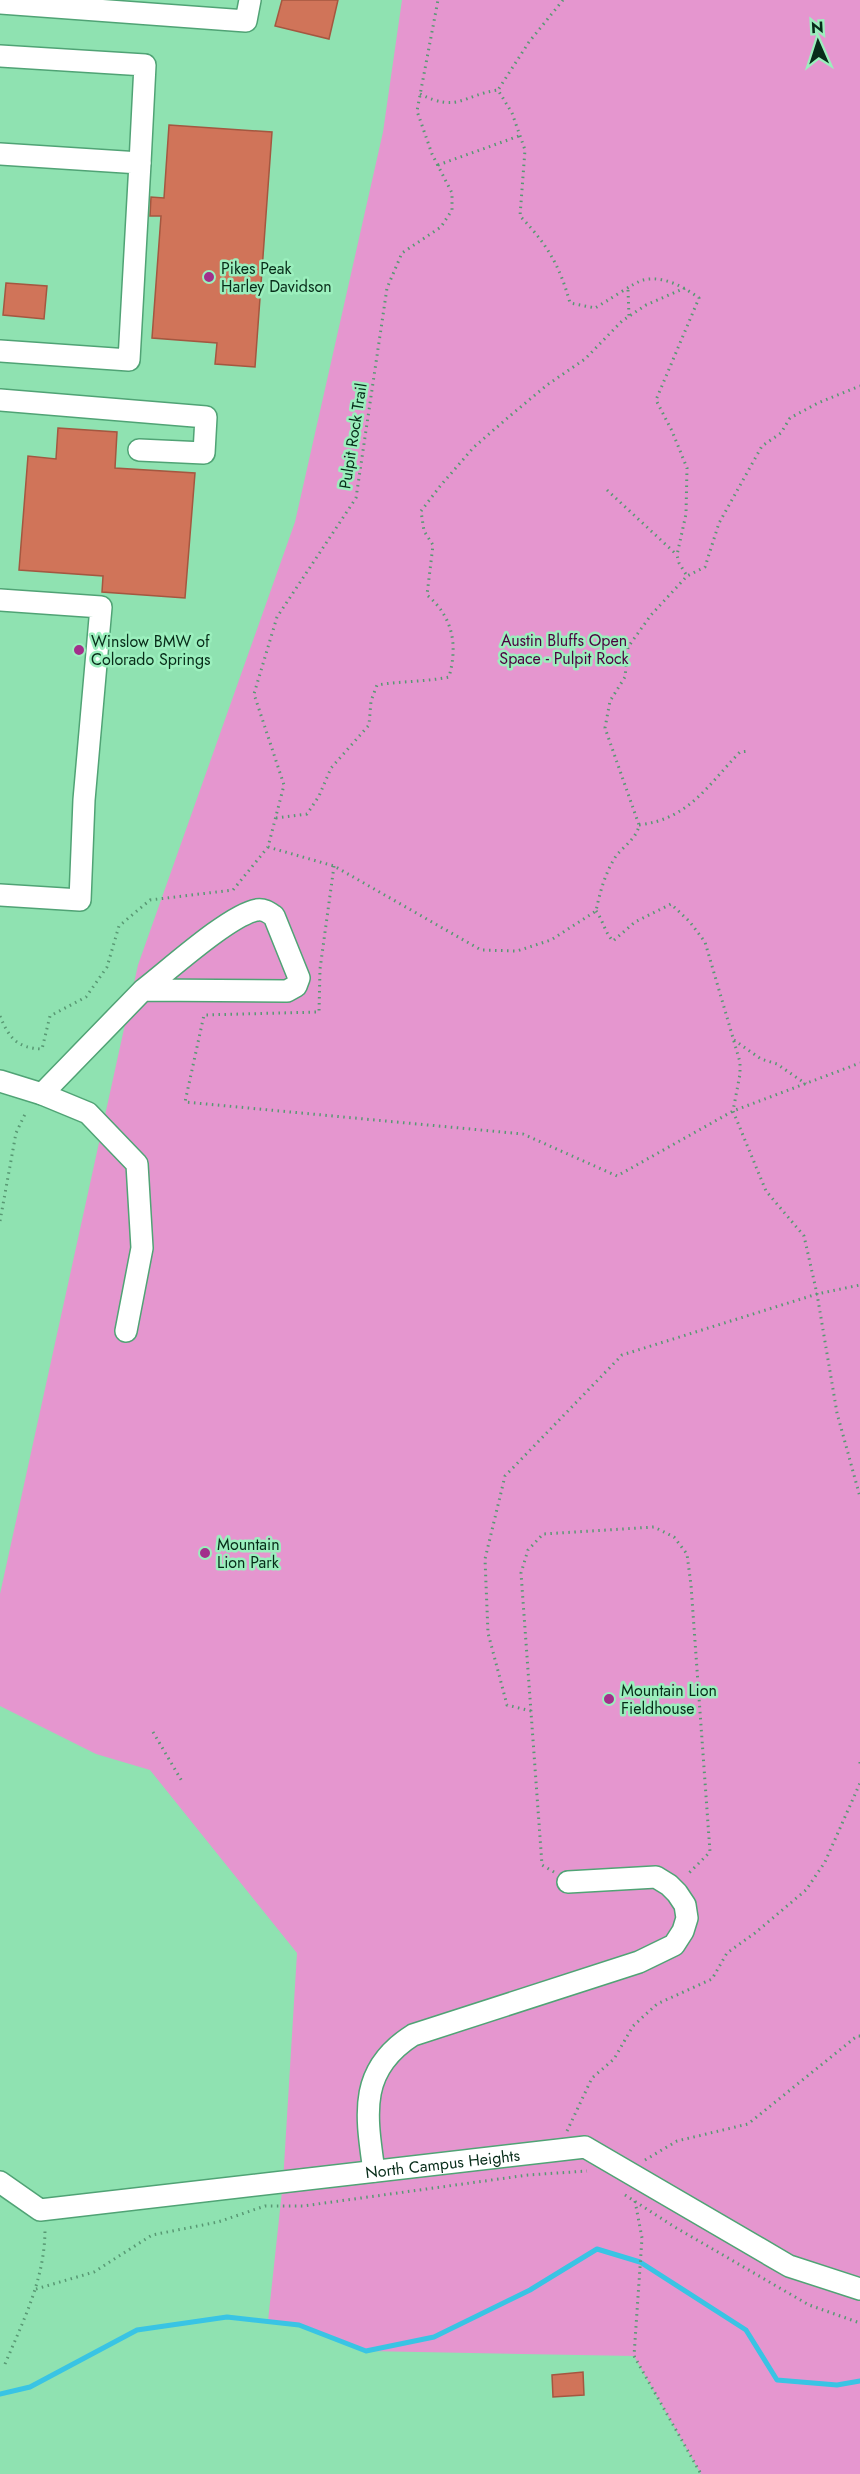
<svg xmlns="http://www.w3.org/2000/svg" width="860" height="2474" font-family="Jost,sans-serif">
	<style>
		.green { fill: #e596cf }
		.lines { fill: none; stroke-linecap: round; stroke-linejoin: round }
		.stream { stroke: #39c4e4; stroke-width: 5 }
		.building { fill: #d07459; stroke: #a45740; stroke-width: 1.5 }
		.minor-casing { stroke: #50a375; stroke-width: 24 }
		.path { stroke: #589873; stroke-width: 3; stroke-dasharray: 1.5 4.5; stroke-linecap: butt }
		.minor { stroke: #fff; stroke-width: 21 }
		.poi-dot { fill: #a22f8b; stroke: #9befbd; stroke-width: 2 }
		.labels { text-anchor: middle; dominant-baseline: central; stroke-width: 5; stroke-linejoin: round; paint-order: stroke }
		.poi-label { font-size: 16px; fill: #072c19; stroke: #9befbd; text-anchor: start }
		.street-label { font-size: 16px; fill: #072c19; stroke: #9befbd }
		.park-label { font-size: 16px; fill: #4b023f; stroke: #9befbd }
	</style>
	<rect width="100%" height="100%" fill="#8fe2b1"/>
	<path class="green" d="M402,0H860V2474H701L634,2356L366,2351L300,2325L268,2321L283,2182L297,1953L150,1770L96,1754L0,1706V1594L138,965L295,522L383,132Z"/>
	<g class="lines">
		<path class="stream" d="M0,2394L30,2387L137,2330L227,2317L299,2325L366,2351L434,2337L530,2290L597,2249L640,2262L746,2330L777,2380L837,2385L860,2381"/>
	</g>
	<path class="building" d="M282,0H338L329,39L275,26Z
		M169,125L272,132L255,367L215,364L217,343L152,338L161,216H150L151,197L164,198Z
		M6,283L47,286L44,319L3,315Z
		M58,428L117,432L115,468L195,473L185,598L102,592L103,576L19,570L28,456L56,459Z
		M583,2372L584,2395L553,2397L552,2375Z"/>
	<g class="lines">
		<g class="minor-casing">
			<g id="minor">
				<path d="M0,3L246,21L250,0"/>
				<path d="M0,56L145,65L140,163"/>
				<path d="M0,154L140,163L129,360L0,351"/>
				<path d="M0,400L206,417L204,453L139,450"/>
				<path d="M0,600L101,607L84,800L80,900L0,895"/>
				<path d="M0,1081L42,1094L88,1113L137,1164L142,1248L126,1331"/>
				<path d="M42,1094L143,990L287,991L296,986L299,978L274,916C268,912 264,909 257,910C229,915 168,971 143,990"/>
				<path d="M374,2171C366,2114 358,2070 413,2035L639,1962L674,1945L683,1931L687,1918L685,1905L677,1893L669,1885L656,1877L568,1882"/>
				<path id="s1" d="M0,2182L40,2210L585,2147L789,2266L860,2289"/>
			</g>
		</g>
		<path class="path" d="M563,0L529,42L498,90L512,113L525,150L520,216C547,244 560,266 570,303L595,308C606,302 635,282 643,280C663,275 684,287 699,298L656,400L672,431L687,468L686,514L677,555L679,563L687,576
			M420,94C458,113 463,95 498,90
			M438,165L519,136
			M628,290L629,316
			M607,490L677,555
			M276,818L307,814L319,796L331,768L369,725L371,701L377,685C401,681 425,682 449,677C458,645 453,617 427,595L433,545L424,531L421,511L441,485L474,447L511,415L547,385L585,359L622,321L646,305L685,288
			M639,825C689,819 707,786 740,752L749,751
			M268,847L334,866L481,950L517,951L551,940L596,911C600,892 605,873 616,856C624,846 637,838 639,825L605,728L610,701L625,677L628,647L651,615L687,576L705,567L719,523L762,446L781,433L790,418L818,403L860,386
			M334,866L320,969L319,1012L204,1015L185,1102L523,1134L617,1176L733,1111L860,1063
			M596,911C603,920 605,933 613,941L635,922L671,904L690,922L705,942L740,1062V1074L733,1111L766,1191L804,1236L817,1294L837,1413L860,1497
			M0,1016C9,1038 17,1048 42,1049L50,1016L86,997L107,967L119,926L150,900L233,890L268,847L284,785L254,694L277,617L356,498L387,288L402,253L441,227L452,210V193L432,154L417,111L438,0
			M734,1040L761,1059L777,1064L806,1084
			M0,1221L16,1133L26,1112
			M531,1711L507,1705L488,1633L485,1559L505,1476L622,1355L817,1294L860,1285
			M153,1732L183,1783
			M860,1762V1765
			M554,1872L542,1865L521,1573L528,1550L543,1534L654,1527L674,1537L687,1554L691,1585L710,1852L687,1875
			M567,2131L592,2078L614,2059L633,2026L657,2004L712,1979L727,1953L755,1933L806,1890L825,1862L860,1783
			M645,2160L677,2141L748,2124L857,2036H860
			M625,2195L673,2226L809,2305L860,2323
			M635,2201L642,2238L634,2356L701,2474
			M36,2289L94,2272L152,2235L218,2222L265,2206H303L528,2175L587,2171
			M5,2364C24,2319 45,2278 45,2229"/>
		<use href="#minor" class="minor"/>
	</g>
	<g class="poi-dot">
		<circle cx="209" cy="277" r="6"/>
		<circle cx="79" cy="650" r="6"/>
		<circle cx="205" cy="1553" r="6"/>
		<circle cx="609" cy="1699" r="6"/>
	</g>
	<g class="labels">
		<g class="poi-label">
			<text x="221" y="268">Pikes Peak<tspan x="221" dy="18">Harley Davidson</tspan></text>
			<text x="91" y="641">Winslow BMW of<tspan x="91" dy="18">Colorado Springs</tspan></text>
			<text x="217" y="1544">Mountain<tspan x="217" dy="18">Lion Park</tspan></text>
			<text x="621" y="1690">Mountain Lion<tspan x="621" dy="18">Fieldhouse</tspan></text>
		</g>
		<g class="street-label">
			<text transform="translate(353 436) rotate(-81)">Pulpit Rock Trail</text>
			<text stroke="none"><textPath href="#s1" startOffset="454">North Campus Heights</textPath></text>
		</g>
		<g class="park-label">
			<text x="564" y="640">Austin Bluffs Open<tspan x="564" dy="18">Space - Pulpit Rock</tspan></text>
		</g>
	</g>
	<g transform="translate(818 42) rotate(357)" stroke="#9befbd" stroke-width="4.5" paint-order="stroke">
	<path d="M0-4.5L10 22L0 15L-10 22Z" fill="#072c19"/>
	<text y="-9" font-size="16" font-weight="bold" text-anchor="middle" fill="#072c19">N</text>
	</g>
</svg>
